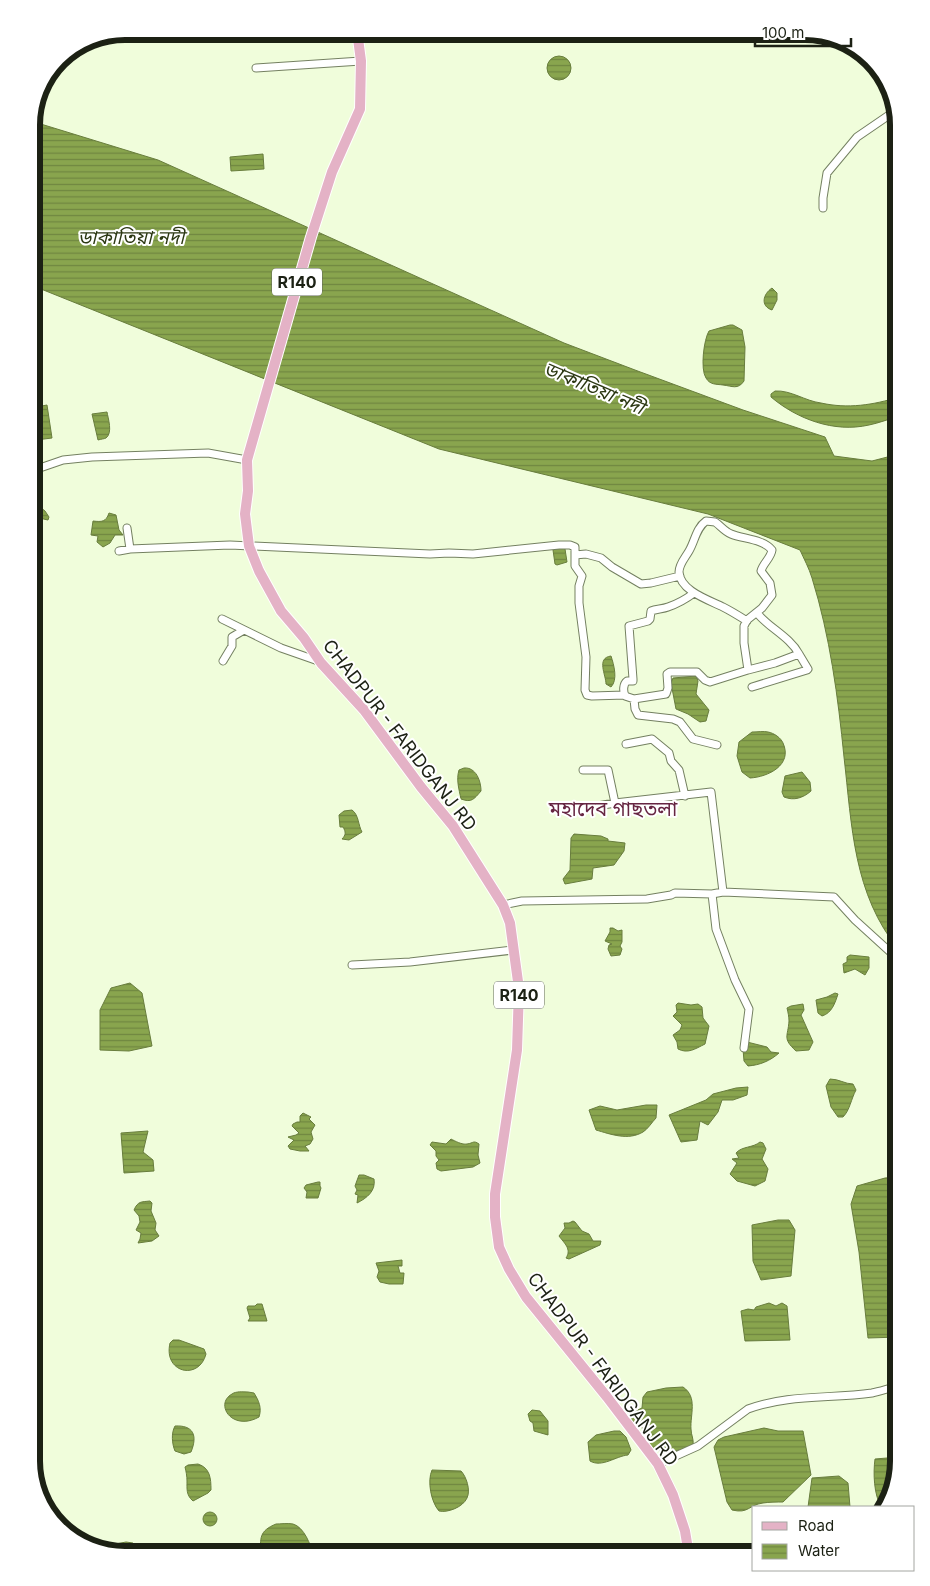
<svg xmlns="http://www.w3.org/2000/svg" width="930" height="1586" font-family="Inter,'Noto Sans Bengali',sans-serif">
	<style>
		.water { fill: url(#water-rules); stroke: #687d3d }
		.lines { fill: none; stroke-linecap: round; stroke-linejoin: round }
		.minor-casing { stroke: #748061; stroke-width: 9 }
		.primary-casing { stroke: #fff; stroke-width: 12 }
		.minor { stroke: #fff; stroke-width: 7 }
		.primary { stroke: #e4b2c6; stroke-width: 10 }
		.labels { text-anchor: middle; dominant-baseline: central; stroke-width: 4; stroke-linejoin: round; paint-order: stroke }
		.shield { fill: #fff; stroke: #60645a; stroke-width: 1 }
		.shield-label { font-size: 16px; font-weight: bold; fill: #1c2114 }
		.street-label { font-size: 18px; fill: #1c2114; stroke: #fff }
		.water-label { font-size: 19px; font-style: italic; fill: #2c3813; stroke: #fff }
		.quarter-label { font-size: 20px; fill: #662542; stroke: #fff }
		.rim { fill: none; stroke: #1c2114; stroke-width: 6 }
	</style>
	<defs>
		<pattern id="water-rules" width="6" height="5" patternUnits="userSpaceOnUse" patternTransform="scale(1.25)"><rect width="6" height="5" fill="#89a54e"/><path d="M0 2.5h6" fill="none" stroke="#6f8640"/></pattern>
	</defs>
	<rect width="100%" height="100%" fill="#f0fddb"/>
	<path class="water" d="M547 68a12 12 0 1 1 24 0a12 12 0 1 1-24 0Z
		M31,121L158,160L564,343L635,370L743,410L825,437L834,456L872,461L899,454V527L894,529L899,552V950C853,894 852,826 844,757C838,697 830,636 812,578C809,568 804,559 800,550L708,514L439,449L31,285Z
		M263,154L264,169L231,171L230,157Z
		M772,288L777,293V300L772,310C760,306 763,294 772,288Z
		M730,325H733L742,330L745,347L744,381C738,390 732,386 723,385C716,384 710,385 706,378C700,369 704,339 709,331Z
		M775,391C791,390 805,401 821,403C848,409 873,405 899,397V416C889,419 879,423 869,425C834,433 797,419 771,397V394Z
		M47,405L52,438L36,440L31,408Z
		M107,412C108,418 113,433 106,438C104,439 101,439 98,440L92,414Z
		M37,498L41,500L40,507L45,511L49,517L48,520L39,518L32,520L31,502L35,504Z
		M109,513L116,515L119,530L123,535H115L110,543L103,547L97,542L98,536L91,535L93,521C102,522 106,522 109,513Z
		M558,547H563L565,549L567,562L557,565L555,564L553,550Z
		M611,656C614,665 618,680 611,687L606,684C606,675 596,658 611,656Z
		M696,676L698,681L696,694L709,710L706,721L700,722L688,714L676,709L671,683L673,678Z
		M752,732C757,732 764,731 768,732C774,733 781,738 783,743C793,765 768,777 750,778L742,772L737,756L739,742Z
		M464,768C476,767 481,781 481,791C474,799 472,803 461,799C459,789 456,780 459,770Z
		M802,772L810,782L811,791C803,798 794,801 784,797L782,792L785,776Z
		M352,810C359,815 358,825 362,832L349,840L342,839C346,835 346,832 343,827H340L339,815L344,811Z
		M574,834L601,836L608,839V841L625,843L624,851L614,865L593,868L592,879L565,884L563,879L570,870L571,838Z
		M610,928H613L618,931L622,930V942L620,946L622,949L620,955L611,956L608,949L609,945L612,944L605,941L610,932Z
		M850,955L869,957V968L865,975L855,969L844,973L843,964L847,962V957Z
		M130,983L142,993L152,1046L129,1051L100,1050V1010L111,988Z
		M835,993L838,994C835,1003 832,1013 822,1016L818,1013L816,1000L827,997Z
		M678,1003L691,1005L698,1004L702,1007L703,1018L709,1026L705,1044C695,1049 688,1054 678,1049L677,1042L673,1035L680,1030L682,1025L673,1016L677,1012L676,1005Z
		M803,1004L804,1010L801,1015L813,1042L809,1050L796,1051C782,1038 788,1037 789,1021C789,1017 788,1012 787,1008L791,1006Z
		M747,1042L767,1047L771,1052L779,1053C770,1061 760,1065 748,1066L744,1061L743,1049Z
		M830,1079C839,1079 845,1084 853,1084L856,1090C851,1099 850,1110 843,1117H838L831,1107L826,1086Z
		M748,1087L747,1095L733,1100H722L718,1112L708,1125L700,1121L697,1140L681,1142L669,1115L706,1100L713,1094L736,1088Z
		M646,1105H657L656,1118C652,1122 648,1129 643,1132C628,1141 610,1134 596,1130L589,1110L600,1106L617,1110Z
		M303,1113L311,1117L309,1119L315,1125L311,1132L313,1139L310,1144L305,1146L309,1151H300L290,1149L288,1146L294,1140L288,1137L296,1135L299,1133L292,1126L293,1124L297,1122H300V1116Z
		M148,1131L143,1152L153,1160L154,1171L124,1173L121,1133Z
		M451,1139C455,1141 462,1145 467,1144C474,1143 473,1140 479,1144L478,1155L480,1163L473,1167L441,1171L437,1169L436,1163L439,1160L436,1156V1151L430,1145L432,1142L446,1144Z
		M760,1142L763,1143L766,1149L762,1159L768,1169L765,1181L755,1186L737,1181L730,1174L737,1163L732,1159L739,1158L736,1153C742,1146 753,1148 760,1142Z
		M359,1175H364L374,1179C376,1191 367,1198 357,1203L358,1195L355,1194L357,1190L355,1186Z
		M899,1177V1337L868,1338L859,1252L851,1204L857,1186L885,1178Z
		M318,1182H320V1186L321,1188L318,1198H306L307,1192L304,1188L306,1185Z
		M150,1201L152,1203L151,1211L156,1223L155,1230L159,1236L152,1241L138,1243L140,1239L141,1233L136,1230L140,1222L139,1216L134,1210C138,1201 141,1202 150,1201Z
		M778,1220H789L795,1230L791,1276L761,1280L753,1261L752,1225Z
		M573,1221L575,1222L582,1231L589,1234L593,1241H601L600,1245L569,1259L566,1258C572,1249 564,1243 559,1236L565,1228L564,1223H569Z
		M402,1260V1266H398L400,1273H404L403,1284H389L380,1282L377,1277L379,1271L376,1263Z
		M769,1303L776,1306L782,1303L787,1306L790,1340L745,1341L741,1311L748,1309L754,1310L756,1307Z
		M257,1304H262L267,1321H248L250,1318L247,1308L248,1306H255Z
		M173,1340H179L204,1349L206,1354C199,1381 163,1373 170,1343Z
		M683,1387C698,1397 690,1415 691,1429C691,1435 694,1439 693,1445C682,1451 656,1457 648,1443C646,1438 646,1432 642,1428C636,1422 631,1423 629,1414L642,1408L643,1397L647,1392L666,1388Z
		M248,1392L254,1393C259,1401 262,1408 259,1417C232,1432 214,1404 232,1394C236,1391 243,1392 248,1392Z
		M532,1410L540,1411L548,1421V1435L534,1431L533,1423L530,1421L528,1414Z
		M175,1426C193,1425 198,1435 191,1452L184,1454L175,1451C172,1444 171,1433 175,1426Z
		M764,1428L778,1431H803L811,1475L783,1502C777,1502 769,1502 763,1503C748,1505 749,1514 732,1510L727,1502L714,1447L718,1440L724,1437Z
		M614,1431H620L626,1437L631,1450L628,1455C616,1456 602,1468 590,1461L588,1442L596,1435Z
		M899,1457V1461L885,1507H881C874,1494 873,1474 875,1459Z
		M198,1464C210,1468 211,1478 211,1490L208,1493L193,1501C186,1495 187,1489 187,1481C187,1476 186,1471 185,1467L188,1465Z
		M432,1470L461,1471C466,1476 471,1490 467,1498C463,1507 448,1513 439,1511C431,1502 427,1481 432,1470Z
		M839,1476L848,1483L850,1507H808L812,1478Z
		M203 1519a7 7 0 1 1 14 0a7 7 0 1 1-14 0Z
		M276,1524C280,1524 288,1523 293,1524C304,1527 311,1545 313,1555H261C260,1538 259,1531 276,1524Z
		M126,1542L133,1543L137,1547L146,1548L149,1555H119L108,1551L111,1545Z"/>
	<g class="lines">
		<g class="minor-casing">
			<path id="minor" d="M256,68L361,61
				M823,208V198L827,173L857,137L895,111
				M31,471L63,460L92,457L208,453L247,460
				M127,528L130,549
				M119,551L130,549L230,545L430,554L449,553L473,554L559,545H570L575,547V566L582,576L579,586V603L586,657L585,690L587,695L592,696L625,695
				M575,555L586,554L601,558L612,567L641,584L651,583L680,576
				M694,593C686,599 677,604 668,607C663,609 656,609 651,611L650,619L648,621L629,626L633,679V681H627C623,684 623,691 625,696L634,699L666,694L668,688L667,674L670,672H697L705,680L710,682L748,670
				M222,619L281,648L321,662
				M747,621C739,616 731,611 723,607C709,600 680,591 679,572C679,564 685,558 689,551C695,541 696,528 706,521L715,522C721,526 724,531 731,534C743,539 763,539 772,550C771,558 763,563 761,571L770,583L772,595L762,608L747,620L744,626V643L748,670L775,663L799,654C790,637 769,628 757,613
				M223,661L232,646V637L244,630
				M752,687L807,670L808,669L799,654
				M634,699L635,709L638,715L673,719L680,722L693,739L717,745
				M626,744L652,739L669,753L671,761L679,770L685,796
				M583,770H608L615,803
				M574,810L615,803L711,792L723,892
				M712,894L716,929L735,980L749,1009L744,1048
				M503,905L522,901L647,899L671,895L675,893L712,894L723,892L834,897L855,920L899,960
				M352,965L410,962L513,950
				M658,1464L698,1446L748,1409C788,1394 831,1399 872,1393C881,1391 890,1388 899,1386"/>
		</g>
		<g class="primary-casing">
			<path id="primary" d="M357,31L361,61L360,109L332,172L311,237L247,460L248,491L245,514L249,546L259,571L281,611L304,638L321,663L364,710L421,787L453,826L503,905L510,923L519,989L517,1050L495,1194V1217L499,1247L509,1269L526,1297L607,1397L658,1464L673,1495L685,1531L689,1555"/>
		</g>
		<use href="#minor" class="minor"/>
		<use href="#primary" class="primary"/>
	</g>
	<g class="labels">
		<g class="shield">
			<rect x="272" y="268.5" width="50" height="27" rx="4"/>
			<rect x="494" y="981.5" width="50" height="27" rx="4"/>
		</g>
		<g class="shield-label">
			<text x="297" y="282">R140</text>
			<text x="519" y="995">R140</text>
		</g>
		<g class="street-label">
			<text transform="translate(400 735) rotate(52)">CHADPUR - FARIDGANJ RD</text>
			<text transform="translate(603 1369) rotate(53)">CHADPUR - FARIDGANJ RD</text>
		</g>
		<g class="water-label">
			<text x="131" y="237">ডাকাতিয়া নদী</text>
			<text transform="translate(594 388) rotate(23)">ডাকাতিয়া নদী</text>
		</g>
		<g class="quarter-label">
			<text x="613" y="809">মহাদেব গাছতলা</text>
		</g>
	</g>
	<path d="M0 0H930V1586H0ZM125 40H805A85 85 0 0 1 890 125V1461A85 85 0 0 1 805 1546H125A85 85 0 0 1 40 1461V125A85 85 0 0 1 125 40Z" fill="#fff" fill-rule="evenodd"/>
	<path class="rim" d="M125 40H805A85 85 0 0 1 890 125V1461A85 85 0 0 1 805 1546H125A85 85 0 0 1 40 1461V125A85 85 0 0 1 125 40Z"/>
	<rect x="752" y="1506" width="162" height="65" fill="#ffffff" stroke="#a4a6a1"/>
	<rect x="762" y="1522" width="25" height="8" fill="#e4b2c6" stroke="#a4a6a1"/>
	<text x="798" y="1531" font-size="15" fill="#1c2114">Road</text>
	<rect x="762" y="1544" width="25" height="15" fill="url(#water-rules)" stroke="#a4a6a1"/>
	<text x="798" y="1556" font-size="15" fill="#1c2114">Water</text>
	<path d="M755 38v8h96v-8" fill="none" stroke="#1c2114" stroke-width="2.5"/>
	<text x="762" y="38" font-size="15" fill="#1c2114" stroke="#ffffff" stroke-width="4" paint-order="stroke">100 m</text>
</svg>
